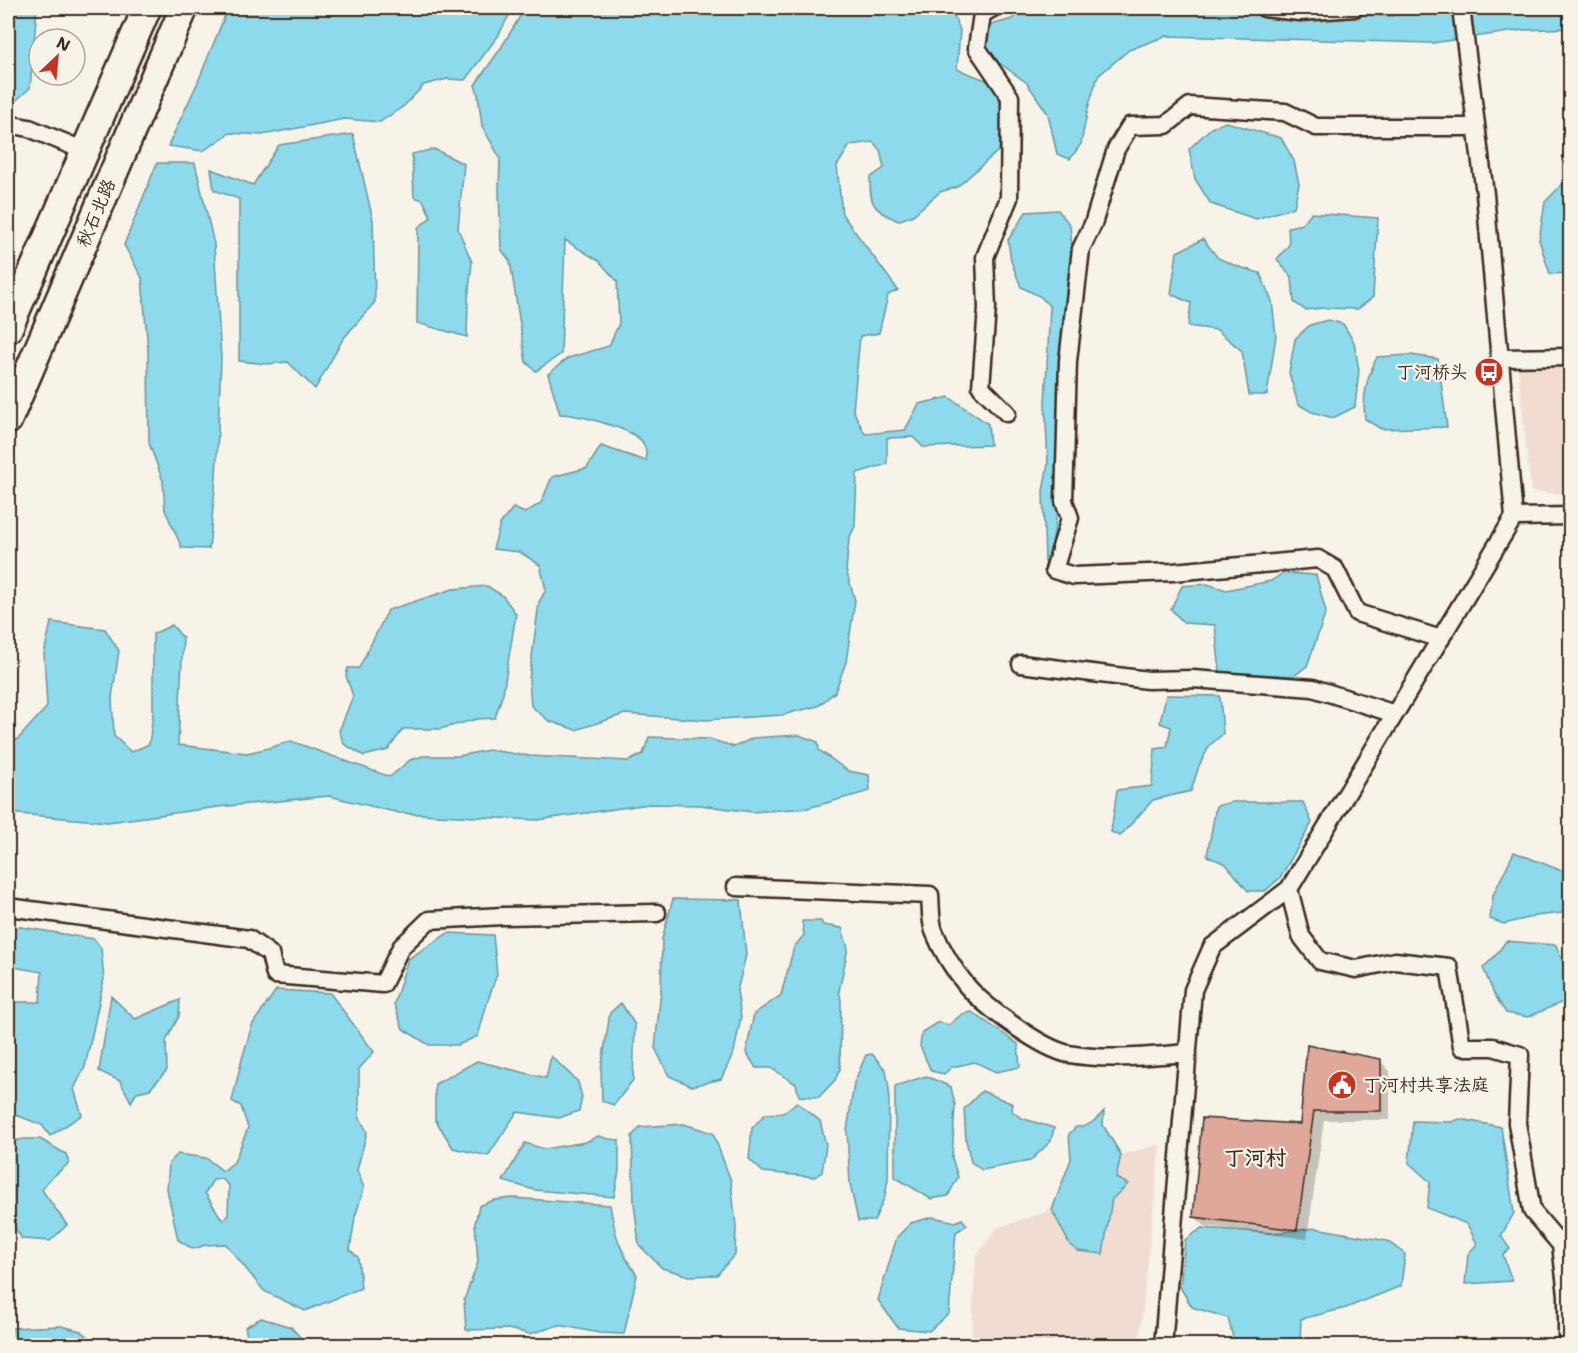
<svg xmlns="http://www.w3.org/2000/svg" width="1578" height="1353" font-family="'Shantell Sans','LXGW WenKai TC',sans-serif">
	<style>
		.built { fill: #f0dcd1 }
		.water { fill: #8cdaeb; stroke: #6c9499; stroke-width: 1.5; fill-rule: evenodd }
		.shadow { fill: #0003 }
		.building { fill: #e0a79b; stroke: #3b2a1e; stroke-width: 1.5 }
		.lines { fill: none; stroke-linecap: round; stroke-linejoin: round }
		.street-casing { stroke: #3b2a1e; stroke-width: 21 }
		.primary-casing { stroke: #3b2a1e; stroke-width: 32 }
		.street { stroke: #f7f3e8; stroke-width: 16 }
		.primary { stroke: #f7f3e8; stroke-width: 27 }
		.labels { text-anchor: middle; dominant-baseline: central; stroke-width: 4.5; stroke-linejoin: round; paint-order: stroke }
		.street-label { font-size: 18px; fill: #3b2a1e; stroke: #f7f3e8 }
		.poi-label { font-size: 18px; fill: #3b2a1e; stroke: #f7f3e8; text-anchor: end }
		.quarter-label { font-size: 21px; font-weight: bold; fill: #3b2a1e; stroke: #f7f3e8 }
	</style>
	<rect width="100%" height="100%" fill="#f7f3e8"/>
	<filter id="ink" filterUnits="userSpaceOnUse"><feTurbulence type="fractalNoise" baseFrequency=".0167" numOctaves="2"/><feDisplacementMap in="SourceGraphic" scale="12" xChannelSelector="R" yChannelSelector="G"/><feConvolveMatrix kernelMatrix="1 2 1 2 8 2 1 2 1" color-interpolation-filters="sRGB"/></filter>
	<g filter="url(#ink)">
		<path class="built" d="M1570,359V494L1531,492L1517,361Z
			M1160,1144L1139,1345L971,1346L976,1256L997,1228L1052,1210L1070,1245L1112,1199L1121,1155Z"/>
		<path class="water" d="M8,8H37L30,88L8,108Z
			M228,8H513L498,36L465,80L447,79L424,85L404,106L380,122L344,119L262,135L230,133L203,151L168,146L197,84Z
			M525,8H950L960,30L957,69L999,85L1004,124L999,150L957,187L940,192L913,215L898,221C873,209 870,206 870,178L884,168L880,150L873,142L850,145L837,166L842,214L898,290L888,295L879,333L860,336L853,410L865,434L905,430L919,404L949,397L988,424L990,445L923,447L913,437L887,438V464L857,473L855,526L849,539L846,570L855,600L846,662L835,692L818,706L782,715L705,720L625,714L576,730L549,721L531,706L529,680L539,602L546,590L540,565L520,552L493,549L500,524L513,508L525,513L541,503L552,477L587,468L601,446L646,461C647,452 645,442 637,437C623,427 577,414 560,414L548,374L568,358L609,346L619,323L617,281L599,261L565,240L561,354L536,371L526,362L510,261L501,249L499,190L500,158L482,126L478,95L475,85L501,48Z
			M1023,8H1188L1392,16L1414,8H1570V28L1523,30L1432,43L1166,36L1129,50L1098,76L1088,108L1081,144L1070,159L1057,154L1048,114L1027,83L998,62L977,48V29L1012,19Z
			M1226,122L1281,138L1294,161L1299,184L1294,207L1256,219L1211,204L1195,179L1189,149L1211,128Z
			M353,134L373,220L375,302L343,339L315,389L288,362L267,364L239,361V199L214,190L211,169L253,185L279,145Z
			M434,149L464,164L458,229L472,262L468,299L467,337L417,323L418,228L431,217L423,200L414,197L412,154Z
			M157,163H195L214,244L221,359L216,478L209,549L182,548L165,510L163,481L149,443L148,351L142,278L124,245Z
			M1570,176V273L1550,274L1539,240L1545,202Z
			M1058,210L1070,225L1076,290L1064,305L1060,385L1058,507L1049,562H1045L1043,491L1048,464L1045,403L1050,307L1041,297L1021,287L1011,261L1008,240L1026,212Z
			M1311,213L1378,218L1373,297L1358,309L1323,308L1305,310L1294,302L1292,278L1277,259L1289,245L1288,227L1302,224Z
			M1203,239L1218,258L1236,266L1260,273L1272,301L1276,336L1267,395H1249L1242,351L1217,330L1188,326L1191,303L1171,294L1177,252Z
			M1328,320L1343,324L1354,342L1359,370L1355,407L1333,418L1312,412L1298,404L1289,373L1295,339L1310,325Z
			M1411,355L1438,359L1447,427L1381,429L1365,419C1362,395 1367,378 1377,357Z
			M1283,573L1316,575L1326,612L1307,666L1294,676L1220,672L1215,625L1184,623L1171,609L1182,586L1207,584L1226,590L1271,581Z
			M487,586L503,596L516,614L503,693L495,718L477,719L440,729H403L388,750L364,756L344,744L339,731L353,696L346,676L348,668H359L388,610L453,589Z
			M51,622L105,629L119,651L112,698L114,736L131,752L149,744L153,715V634L172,625L183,638L178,745L247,753L269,748L291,741L390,777L410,760L423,756H458L489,750L530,756L629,761L643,754L649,737L710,739L734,747L753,738L799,735L818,742L819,750L848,771L869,775L870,791L808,808L752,812L700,805L649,804L538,820L399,813L329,796L218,807L108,822L8,813V739L17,740L47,707L44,654Z
			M1166,695L1220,696L1223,734L1210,745L1199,766L1191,791L1153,800L1120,836L1111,832L1117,790L1152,786L1155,749L1167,747L1171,727L1160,723Z
			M1232,802H1303L1312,823L1280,878L1265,891H1248L1226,864L1207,856L1216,806Z
			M1514,852L1570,874V912L1536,916L1504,924L1490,919L1493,895Z
			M673,899L741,900L746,955L737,991L741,1017L734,1052L721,1079L692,1086L669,1076L655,1048L661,990L662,939Z
			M802,921H821L823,925L842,928L848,948L839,991L841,1000L840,1069L835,1080L819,1097L799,1096L796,1084L771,1068H756L746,1052L754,1014L781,995L794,947L804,935Z
			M8,927H21L94,939L101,948L104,979L85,1067L74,1089L82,1115L50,1136L42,1125L8,1112V1002H40L42,972L8,966Z
			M448,933L493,935L497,974L488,1000L478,1036L458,1045H429L403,1029L394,1004L408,959Z
			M1506,941L1556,945L1566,970L1563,1002L1528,1017L1506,1013L1494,994L1483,968L1496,955Z
			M276,990L330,993L374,1052L359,1069V1116L367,1132L357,1170L364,1188L355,1217L350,1250L358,1257L361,1288L305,1311L264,1291L226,1244L206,1245L193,1249L178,1240L167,1189L169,1163L178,1154L206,1158L223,1171L234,1162L248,1128L241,1106L232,1101L242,1059L252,1025ZM222,1179L229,1186L228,1214L223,1221L205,1193L213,1180Z
			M111,996L135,1019L180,1000L179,1016L166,1041L167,1070L150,1089L137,1092L131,1102L120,1081L99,1071Z
			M621,1003L635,1025L633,1080L614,1105L602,1101L601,1070L610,1013Z
			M972,1012L1018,1044L1020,1067L996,1072L975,1062L952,1067L944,1074L931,1071L920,1046L922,1032L938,1022L949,1025L962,1014Z
			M872,1054L886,1070L889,1089L888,1179L885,1196L874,1221H858L850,1184L847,1131L854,1083L866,1055Z
			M551,1056L578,1082L582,1097L579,1111L559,1118L517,1112L488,1156L453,1148L435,1119V1084L477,1061L546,1078Z
			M926,1076L951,1087L955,1105L952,1158L958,1177L948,1196L931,1199L895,1177V1086Z
			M982,1091L1013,1104L1012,1111L1021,1118L1054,1128L1051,1141L1030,1161L982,1170L971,1162L966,1140L964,1109Z
			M797,1102L820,1121L826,1145L822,1172L815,1177L763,1172L749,1159L752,1128L765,1114L783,1113Z
			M1104,1111L1103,1125L1121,1155L1116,1178L1128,1184L1112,1199L1103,1254L1078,1251L1070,1245L1052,1210L1071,1159L1069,1134L1076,1127C1088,1128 1096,1120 1104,1111Z
			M1460,1119L1501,1127L1514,1213L1501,1236L1510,1249L1503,1255L1512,1281L1465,1284L1468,1254L1477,1244L1467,1224L1427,1208L1430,1182L1409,1163L1413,1121L1451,1122Z
			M684,1124L713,1133L731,1181L736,1226L735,1254L717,1275L689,1276L662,1268L639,1245L634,1203L632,1136L640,1127Z
			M598,1136L609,1139L619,1140V1171L614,1197L535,1190L503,1181L525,1143L544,1149L586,1142Z
			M24,1139H40L66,1154L69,1163L47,1182L42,1190L67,1225L50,1241L22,1239L8,1216V1142Z
			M513,1198L610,1205C615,1235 619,1250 637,1275L624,1334L599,1333L559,1325L530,1334L508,1329L466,1330L464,1300L478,1262L475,1223L479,1206L494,1200Z
			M932,1217L956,1222L962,1219L967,1225L956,1232L949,1313L929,1331L898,1328L878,1300L897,1237L911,1223Z
			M1202,1228L1273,1233L1316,1228L1387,1241L1405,1254L1401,1286L1346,1308L1301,1319L1300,1345H1235L1228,1318L1192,1307L1180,1287L1185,1240Z
			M261,1318L291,1327L307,1345H249L245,1327Z
			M61,1326L81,1331L98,1345H8V1328Z"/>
		<path class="shadow" d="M1308,1046L1380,1061L1390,1071V1120H1324L1307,1239L1205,1226L1194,1216L1302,1126Z"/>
		<path class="building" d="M1307,1045L1381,1059V1111H1314L1297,1230L1193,1217L1202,1118L1300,1124Z"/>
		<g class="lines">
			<g class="street-casing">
				<path id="street" d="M993,8L982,14L977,48L1010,97L1009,198L985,257L987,308L981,387L1007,413
					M1264,8L1300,12L1355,8
					M8,124L29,128L85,151
					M1500,358L1570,357
					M1514,517L1570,516
					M1441,639L1357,613L1335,569L1318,559L1173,572L1074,576L1054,570L1070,518L1064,501L1068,361L1081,249L1093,224L1116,149L1130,126L1166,125L1190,106L1285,112L1316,127H1476
					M1021,664L1148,680L1193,679L1313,688L1395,714
					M736,887L930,895C931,906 930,920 934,931C942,951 953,969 967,986C985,1007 1042,1049 1069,1054C1108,1061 1148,1056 1188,1053
					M1289,889L1301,936L1320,961L1356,969L1395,961L1449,967L1462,1047H1493L1520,1055L1517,1123L1532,1211L1561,1245L1567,1295V1346
					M8,907L249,939L270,954L275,975L383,984L401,947L429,920L503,916L657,913
					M1163,1346L1193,990L1212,947L1289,889L1514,517L1485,194L1461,8"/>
			</g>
			<g class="primary-casing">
				<path id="primary" d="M8,329L147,8
					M8,420L184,8"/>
			</g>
			<use href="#street" class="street"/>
			<use href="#primary" class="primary"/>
		</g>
	</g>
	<defs>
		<g id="bus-disc" transform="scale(1.5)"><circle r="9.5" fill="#c8321e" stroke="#f7f3e8"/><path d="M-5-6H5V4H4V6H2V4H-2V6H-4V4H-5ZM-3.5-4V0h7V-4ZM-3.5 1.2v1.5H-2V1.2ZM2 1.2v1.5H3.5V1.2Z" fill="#fff"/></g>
		<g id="civic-disc" transform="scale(1.5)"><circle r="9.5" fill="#c8321e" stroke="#f7f3e8"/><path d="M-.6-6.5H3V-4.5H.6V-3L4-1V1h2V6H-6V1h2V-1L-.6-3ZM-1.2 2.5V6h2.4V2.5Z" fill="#fff"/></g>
	</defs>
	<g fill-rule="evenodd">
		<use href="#bus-disc" x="1489" y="372"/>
		<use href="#civic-disc" x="1342" y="1085"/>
	</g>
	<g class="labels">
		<g class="street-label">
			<text transform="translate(96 213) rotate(-67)">秋石北路</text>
		</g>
		<g class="poi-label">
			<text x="1468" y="372">丁河桥头</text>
			<text x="1363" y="1085" text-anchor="start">丁河村共享法庭</text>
		</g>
		<g class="quarter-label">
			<text x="1255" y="1158">丁河村</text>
		</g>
	</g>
	<rect width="1578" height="1353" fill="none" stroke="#f7f3e8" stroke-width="30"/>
	<rect x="15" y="15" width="1548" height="1323" fill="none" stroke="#3b2a1e" stroke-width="2" filter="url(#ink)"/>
	<g transform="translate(57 57) rotate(26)"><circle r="28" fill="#f7f3e8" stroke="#aca397" stroke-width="1.5"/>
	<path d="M0-4.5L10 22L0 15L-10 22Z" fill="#c8321e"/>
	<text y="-9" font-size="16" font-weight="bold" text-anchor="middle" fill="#3b2a1e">N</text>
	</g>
</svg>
